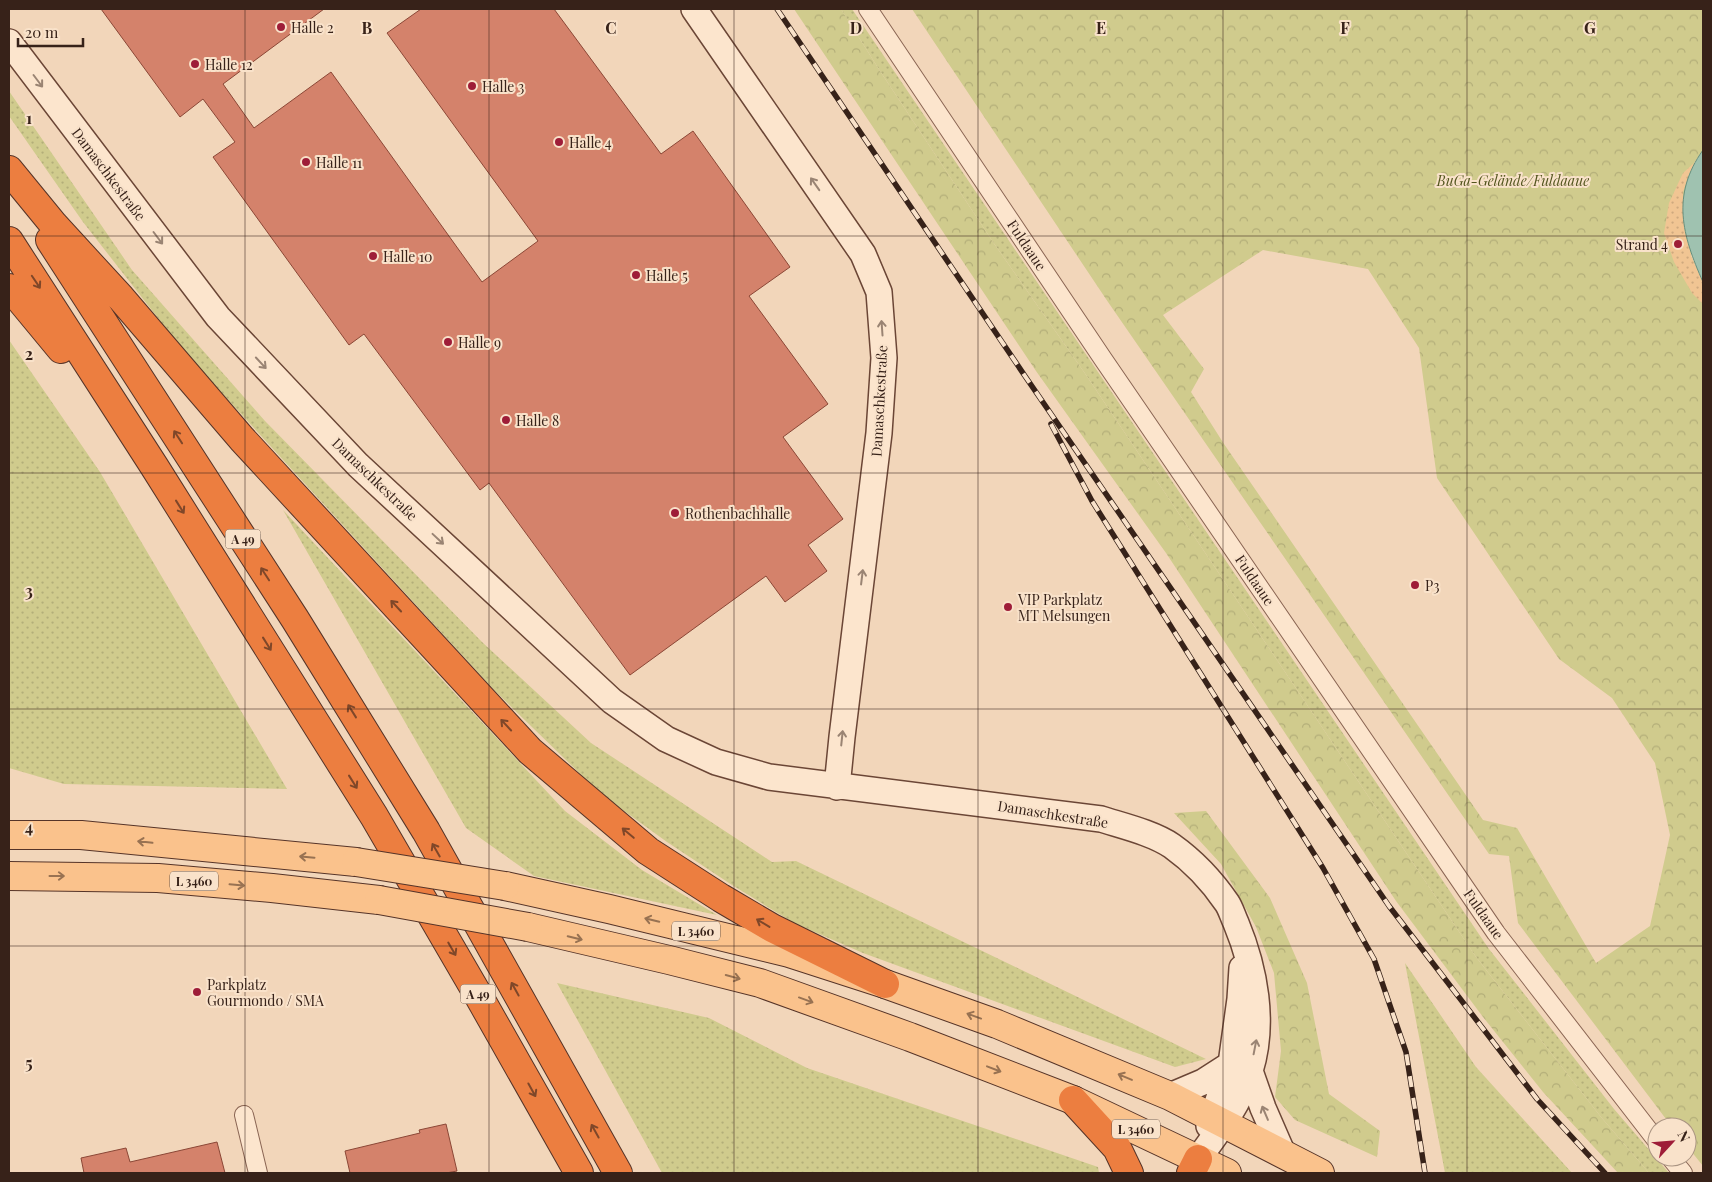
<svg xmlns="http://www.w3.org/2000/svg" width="1712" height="1182" font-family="'Playfair Display',serif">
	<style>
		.grass { fill: url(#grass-dots) }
		.forest { fill: url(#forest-crowns); fill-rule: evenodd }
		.sand { fill: url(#sand-dots) }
		.water { fill: #9fc2b0; stroke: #668f7d }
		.building { fill: #d4826b; stroke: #8b4736 }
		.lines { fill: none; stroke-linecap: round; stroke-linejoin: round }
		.street-casing { stroke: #8a6553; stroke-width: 20 }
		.secondary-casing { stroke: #6b4636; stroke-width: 28 }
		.primary-casing { stroke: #563428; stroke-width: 30 }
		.highway-casing { stroke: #563428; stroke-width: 30 }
		.street { stroke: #fce5cd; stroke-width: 18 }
		.secondary { stroke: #fce5cd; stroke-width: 25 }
		.primary { stroke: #fac28c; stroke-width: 28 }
		.highway { stroke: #ec7e40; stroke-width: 28 }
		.rail-casing { stroke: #372219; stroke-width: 5.5 }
		.rail { stroke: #f9e2ca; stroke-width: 4; stroke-dasharray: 11; stroke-linecap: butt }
		.primary-bridge-casing { stroke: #563428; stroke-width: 30; stroke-linecap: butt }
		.primary-bridge { stroke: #fac28c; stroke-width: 28 }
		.oneway { stroke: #9a8473 }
		.oneway2 { stroke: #7f4729 }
		.oneway3 { stroke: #987252 }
		.grid { fill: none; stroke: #372219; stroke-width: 1; stroke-opacity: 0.55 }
		.poi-dot { fill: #9e1d38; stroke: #f9e2ca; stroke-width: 2 }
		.labels { text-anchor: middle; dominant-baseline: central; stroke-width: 4; stroke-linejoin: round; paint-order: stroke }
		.shield { fill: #f9e2ca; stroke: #715c4e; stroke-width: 1 }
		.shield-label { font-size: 12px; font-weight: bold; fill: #372219 }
		.poi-label { font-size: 14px; fill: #372219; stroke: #f9e2ca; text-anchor: start }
		.street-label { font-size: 14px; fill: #372219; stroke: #f9e2ca }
		.park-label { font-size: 14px; font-style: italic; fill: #53551e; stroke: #f9e2ca }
		.grid-label { font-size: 16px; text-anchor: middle; font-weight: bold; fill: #372219; stroke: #f9e2ca; stroke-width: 4; stroke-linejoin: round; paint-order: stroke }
	</style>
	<defs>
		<pattern id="grass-dots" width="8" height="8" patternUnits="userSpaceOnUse" patternTransform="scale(1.25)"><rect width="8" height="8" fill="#d0cb8d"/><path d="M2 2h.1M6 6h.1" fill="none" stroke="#b3ae79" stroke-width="1.8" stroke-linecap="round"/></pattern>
		<pattern id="forest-crowns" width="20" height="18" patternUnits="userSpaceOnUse" patternTransform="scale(1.25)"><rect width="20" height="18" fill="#d0cb8d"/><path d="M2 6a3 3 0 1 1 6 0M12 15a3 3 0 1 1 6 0" fill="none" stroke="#b3ae79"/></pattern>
		<pattern id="sand-dots" width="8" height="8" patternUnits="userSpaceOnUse" patternTransform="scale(1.25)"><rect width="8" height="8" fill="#f1c593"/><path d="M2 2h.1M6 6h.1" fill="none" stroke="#cfa97e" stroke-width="1.8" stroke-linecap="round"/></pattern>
	</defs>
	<rect width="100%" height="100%" fill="#f2d6ba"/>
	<path class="grass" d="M841,9H852L1489,949L1614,1109L1669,1173H1649L1601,1117L1476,957L1084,372L995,245L880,71Z
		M9,91L132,270L265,421L482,642L591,743L772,862L796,861L1206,1059L1175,1067L863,953L794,923L732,885L667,842L602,795L495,691L186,354L83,222L9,116Z
		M9,340L100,472L287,789L64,784L9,768Z
		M283,510L565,811L642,870L717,915L534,876L466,828Z
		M1405,963L1476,1067L1572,1173H1445Z
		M557,983L709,1018L807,1068L1098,1167L1099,1173H662Z"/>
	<path class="forest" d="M794,9H841L880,71L995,245L1084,372L1476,957L1601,1117L1649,1173H1618L1543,1092L1483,1017L1396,901L1166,553L1036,371Z
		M912,9H1703V150L1694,163L1691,256L1703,282V1166L1687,1146V1127H1672L1518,923L1509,856L1489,854L1108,302ZM1263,250L1368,269L1419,348L1437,478L1559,659L1612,698L1655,763L1670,835L1650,926L1596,963L1517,828L1483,820L1224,444L1191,392L1204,369L1163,315Z
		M1206,811L1270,898L1307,983L1329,1094L1380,1131L1377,1157L1295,1120L1275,1097L1281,1051L1274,973L1256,927L1221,864L1174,813Z"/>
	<path class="sand" d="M1694,163L1683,192L1691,256L1703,282V304L1692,293L1674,262L1664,233L1669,203L1683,173Z"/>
	<path class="water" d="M1703,150V282C1682,235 1671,195 1703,150Z"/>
	<path class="building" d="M101,9H324L223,84L254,128L331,72L482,282L538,241L387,33L421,9H554L661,154L693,131L790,267L749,296L828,404L783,437L843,519L808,545L827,571L785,602L766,576L630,675L489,483L480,490L364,334L349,345L213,157L235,142L203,99L180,117Z
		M446,1124L457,1171L446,1173H350L345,1151L420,1133L419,1130Z
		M217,1142L225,1173H84L81,1158L126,1148L130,1162Z"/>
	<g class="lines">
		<g class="street-casing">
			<path id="street" d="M868,9L1103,359L1496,933L1657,1141
				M244,1115L258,1173
				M1670,1157L1683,1173"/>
		</g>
		<g class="secondary-casing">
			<path id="secondary" d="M694,9L863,254L879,292L884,358L879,433L842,737L837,787
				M9,42L218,317L358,465L612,701L666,739L716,762L769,777L1101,819C1123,826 1153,833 1172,846C1193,861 1212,881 1227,903C1231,909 1233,917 1236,923C1255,969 1265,1023 1250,1071C1240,1103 1218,1132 1198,1159
				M1250,1071L1263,1108L1283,1154
				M1170,1096L1203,1082L1231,1064
				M1209,1126L1231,1064L1240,999L1242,968"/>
		</g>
		<g class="primary-casing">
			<path id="primary" d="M9,835H81L356,862
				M9,876L158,878L272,888L379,900
				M505,886L609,909L789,953L885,984L997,1024L1170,1096L1320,1173
				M528,927L669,960L760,983L910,1037L1073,1100L1227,1173"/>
		</g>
		<g class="highway-casing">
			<path id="highway" d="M9,170L54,225L121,298L242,439L530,751L648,851L721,898L772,928L885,984
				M50,240L295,619L426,831L618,1173
				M9,241L154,466L374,816L477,993L579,1173
				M9,288L18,297L61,349
				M1073,1100L1117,1148L1129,1173
				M1191,1173L1198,1159"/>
		</g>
		<use href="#street" class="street"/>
		<use href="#secondary" class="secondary"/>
		<use href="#primary" class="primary"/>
		<use href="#highway" class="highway"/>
		<g class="rail-casing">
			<path id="rail" d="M777,9L1027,379L1389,906L1537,1099L1605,1173
				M1051,424L1092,501L1323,868L1374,959L1406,1052L1425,1173"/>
		</g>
		<use href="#rail" class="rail"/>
		<g class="primary-bridge-casing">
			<path id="primary-bridge" d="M356,862L505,886
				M379,900L528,927"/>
		</g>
		<use href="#primary-bridge" class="primary-bridge"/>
	</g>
	<defs><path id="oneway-shaft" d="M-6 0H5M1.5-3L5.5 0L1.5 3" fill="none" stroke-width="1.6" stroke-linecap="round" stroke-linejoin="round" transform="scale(1.25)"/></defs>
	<g class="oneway">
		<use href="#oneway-shaft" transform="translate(38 81) rotate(53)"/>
		<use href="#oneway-shaft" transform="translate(815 184) rotate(-125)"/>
		<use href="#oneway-shaft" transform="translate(158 238) rotate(53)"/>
		<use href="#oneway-shaft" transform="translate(882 328) rotate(-94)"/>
		<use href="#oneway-shaft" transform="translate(261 363) rotate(47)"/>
		<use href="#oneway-shaft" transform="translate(438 539) rotate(43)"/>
		<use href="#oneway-shaft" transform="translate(862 577) rotate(-83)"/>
		<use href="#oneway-shaft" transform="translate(842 738) rotate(-84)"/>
		<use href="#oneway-shaft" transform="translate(1255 1047) rotate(-79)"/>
		<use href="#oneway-shaft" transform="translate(1265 1113) rotate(-113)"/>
	</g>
	<g class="oneway2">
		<use href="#oneway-shaft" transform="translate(36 282) rotate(56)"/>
		<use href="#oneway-shaft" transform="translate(178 437) rotate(-123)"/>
		<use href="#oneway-shaft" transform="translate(180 507) rotate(58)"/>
		<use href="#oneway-shaft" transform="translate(265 574) rotate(-123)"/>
		<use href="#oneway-shaft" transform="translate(396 606) rotate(-133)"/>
		<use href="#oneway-shaft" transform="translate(267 644) rotate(58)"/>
		<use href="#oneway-shaft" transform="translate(352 711) rotate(-122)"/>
		<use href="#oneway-shaft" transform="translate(506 725) rotate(-133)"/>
		<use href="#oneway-shaft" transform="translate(353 782) rotate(58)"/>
		<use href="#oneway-shaft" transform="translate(628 833) rotate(-140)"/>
		<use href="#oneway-shaft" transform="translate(436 850) rotate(-120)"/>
		<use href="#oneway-shaft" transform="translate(763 923) rotate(-149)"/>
		<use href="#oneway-shaft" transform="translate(452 949) rotate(60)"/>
		<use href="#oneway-shaft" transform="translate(515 989) rotate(-119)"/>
		<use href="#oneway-shaft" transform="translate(532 1090) rotate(61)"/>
		<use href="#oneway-shaft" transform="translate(595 1131) rotate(-119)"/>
	</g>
	<g class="oneway3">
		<use href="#oneway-shaft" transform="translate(145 842) rotate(-174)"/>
		<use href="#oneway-shaft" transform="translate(307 857) rotate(-175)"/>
		<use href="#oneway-shaft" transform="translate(57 876)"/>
		<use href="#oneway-shaft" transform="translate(237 885) rotate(5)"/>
		<use href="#oneway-shaft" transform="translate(652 920) rotate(-166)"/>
		<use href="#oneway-shaft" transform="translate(575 938) rotate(13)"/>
		<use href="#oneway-shaft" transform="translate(733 977) rotate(15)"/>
		<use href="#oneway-shaft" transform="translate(806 1000) rotate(20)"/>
		<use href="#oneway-shaft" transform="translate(974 1016) rotate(-160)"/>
		<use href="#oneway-shaft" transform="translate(994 1069) rotate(21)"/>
		<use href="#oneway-shaft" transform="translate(1125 1077) rotate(-157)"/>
	</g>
	<path class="grid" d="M245,9V1173M489,9V1173M734,9V1173M978,9V1173M1223,9V1173M1467,9V1173M9,236H1703M9,473H1703M9,709H1703M9,946H1703"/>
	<g class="poi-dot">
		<circle cx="281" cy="27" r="5"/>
		<circle cx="195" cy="64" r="5"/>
		<circle cx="472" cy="86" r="5"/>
		<circle cx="559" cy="142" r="5"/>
		<circle cx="306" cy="162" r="5"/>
		<circle cx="1678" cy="244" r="5"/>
		<circle cx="373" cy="256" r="5"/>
		<circle cx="636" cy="275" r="5"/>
		<circle cx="448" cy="342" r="5"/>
		<circle cx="506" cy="420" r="5"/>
		<circle cx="675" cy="513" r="5"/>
		<circle cx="1415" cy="585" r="5"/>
		<circle cx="1008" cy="607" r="5"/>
		<circle cx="197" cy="992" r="5"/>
	</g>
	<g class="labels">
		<g class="shield">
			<rect x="225.5" y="529.5" width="35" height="19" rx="4"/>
			<rect x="170" y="871.5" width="48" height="19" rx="4"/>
			<rect x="672" y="921.5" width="48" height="19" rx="4"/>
			<rect x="460.5" y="984.5" width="35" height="19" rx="4"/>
			<rect x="1112" y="1119.5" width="48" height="19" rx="4"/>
		</g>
		<g class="shield-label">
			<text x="243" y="539">A 49</text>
			<text x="194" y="881">L 3460</text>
			<text x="696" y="931">L 3460</text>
			<text x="478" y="994">A 49</text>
			<text x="1136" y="1129">L 3460</text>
		</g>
		<g class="poi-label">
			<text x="291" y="27">Halle 2</text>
			<text x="205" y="64">Halle 12</text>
			<text x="482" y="86">Halle 3</text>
			<text x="569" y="142">Halle 4</text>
			<text x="316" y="162">Halle 11</text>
			<text x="1668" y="244" text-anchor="end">Strand 4</text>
			<text x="383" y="256">Halle 10</text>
			<text x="646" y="275">Halle 5</text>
			<text x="458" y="342">Halle 9</text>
			<text x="516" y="420">Halle 8</text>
			<text x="685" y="513">Rothenbachhalle</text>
			<text x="1425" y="585">P3</text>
			<text x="1018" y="599">VIP Parkplatz<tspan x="1018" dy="16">MT Melsungen</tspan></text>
			<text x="207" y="984">Parkplatz<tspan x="207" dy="16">Gourmondo / SMA</tspan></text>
		</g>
		<g class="street-label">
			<text transform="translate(109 174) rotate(53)">Damaschkestraße</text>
			<text transform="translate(1027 245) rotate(56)">Fuldaaue</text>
			<text transform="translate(879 401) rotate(-87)">Damaschkestraße</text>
			<text transform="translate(375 479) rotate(44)">Damaschkestraße</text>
			<text transform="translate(1255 580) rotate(56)">Fuldaaue</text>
			<text transform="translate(1053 814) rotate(9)">Damaschkestraße</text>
			<text transform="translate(1484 914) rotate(55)">Fuldaaue</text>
		</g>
		<g class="park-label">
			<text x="1513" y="180">BuGa-Gelände/Fuldaaue</text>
		</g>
	</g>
	<g class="grid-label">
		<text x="367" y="34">B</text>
		<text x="611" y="34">C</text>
		<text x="856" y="34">D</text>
		<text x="1101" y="34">E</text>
		<text x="1345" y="34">F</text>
		<text x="1590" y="34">G</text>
		<text x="29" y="124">1</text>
		<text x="29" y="360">2</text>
		<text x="29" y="597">3</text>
		<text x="29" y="833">4</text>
		<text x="29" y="1069">5</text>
	</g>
	<rect width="1712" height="1182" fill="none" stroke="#372219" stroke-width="20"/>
	<g transform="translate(1672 1142) rotate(64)"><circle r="24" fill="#f9e2ca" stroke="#ab9583"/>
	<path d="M0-4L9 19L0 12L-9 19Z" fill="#9e1d38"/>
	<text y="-8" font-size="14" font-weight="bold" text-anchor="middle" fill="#372219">N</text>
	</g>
	<path d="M18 38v8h65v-8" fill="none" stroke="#372219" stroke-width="2.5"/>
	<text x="25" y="38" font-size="15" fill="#372219" stroke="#f9e2ca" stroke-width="4" paint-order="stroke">20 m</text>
</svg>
